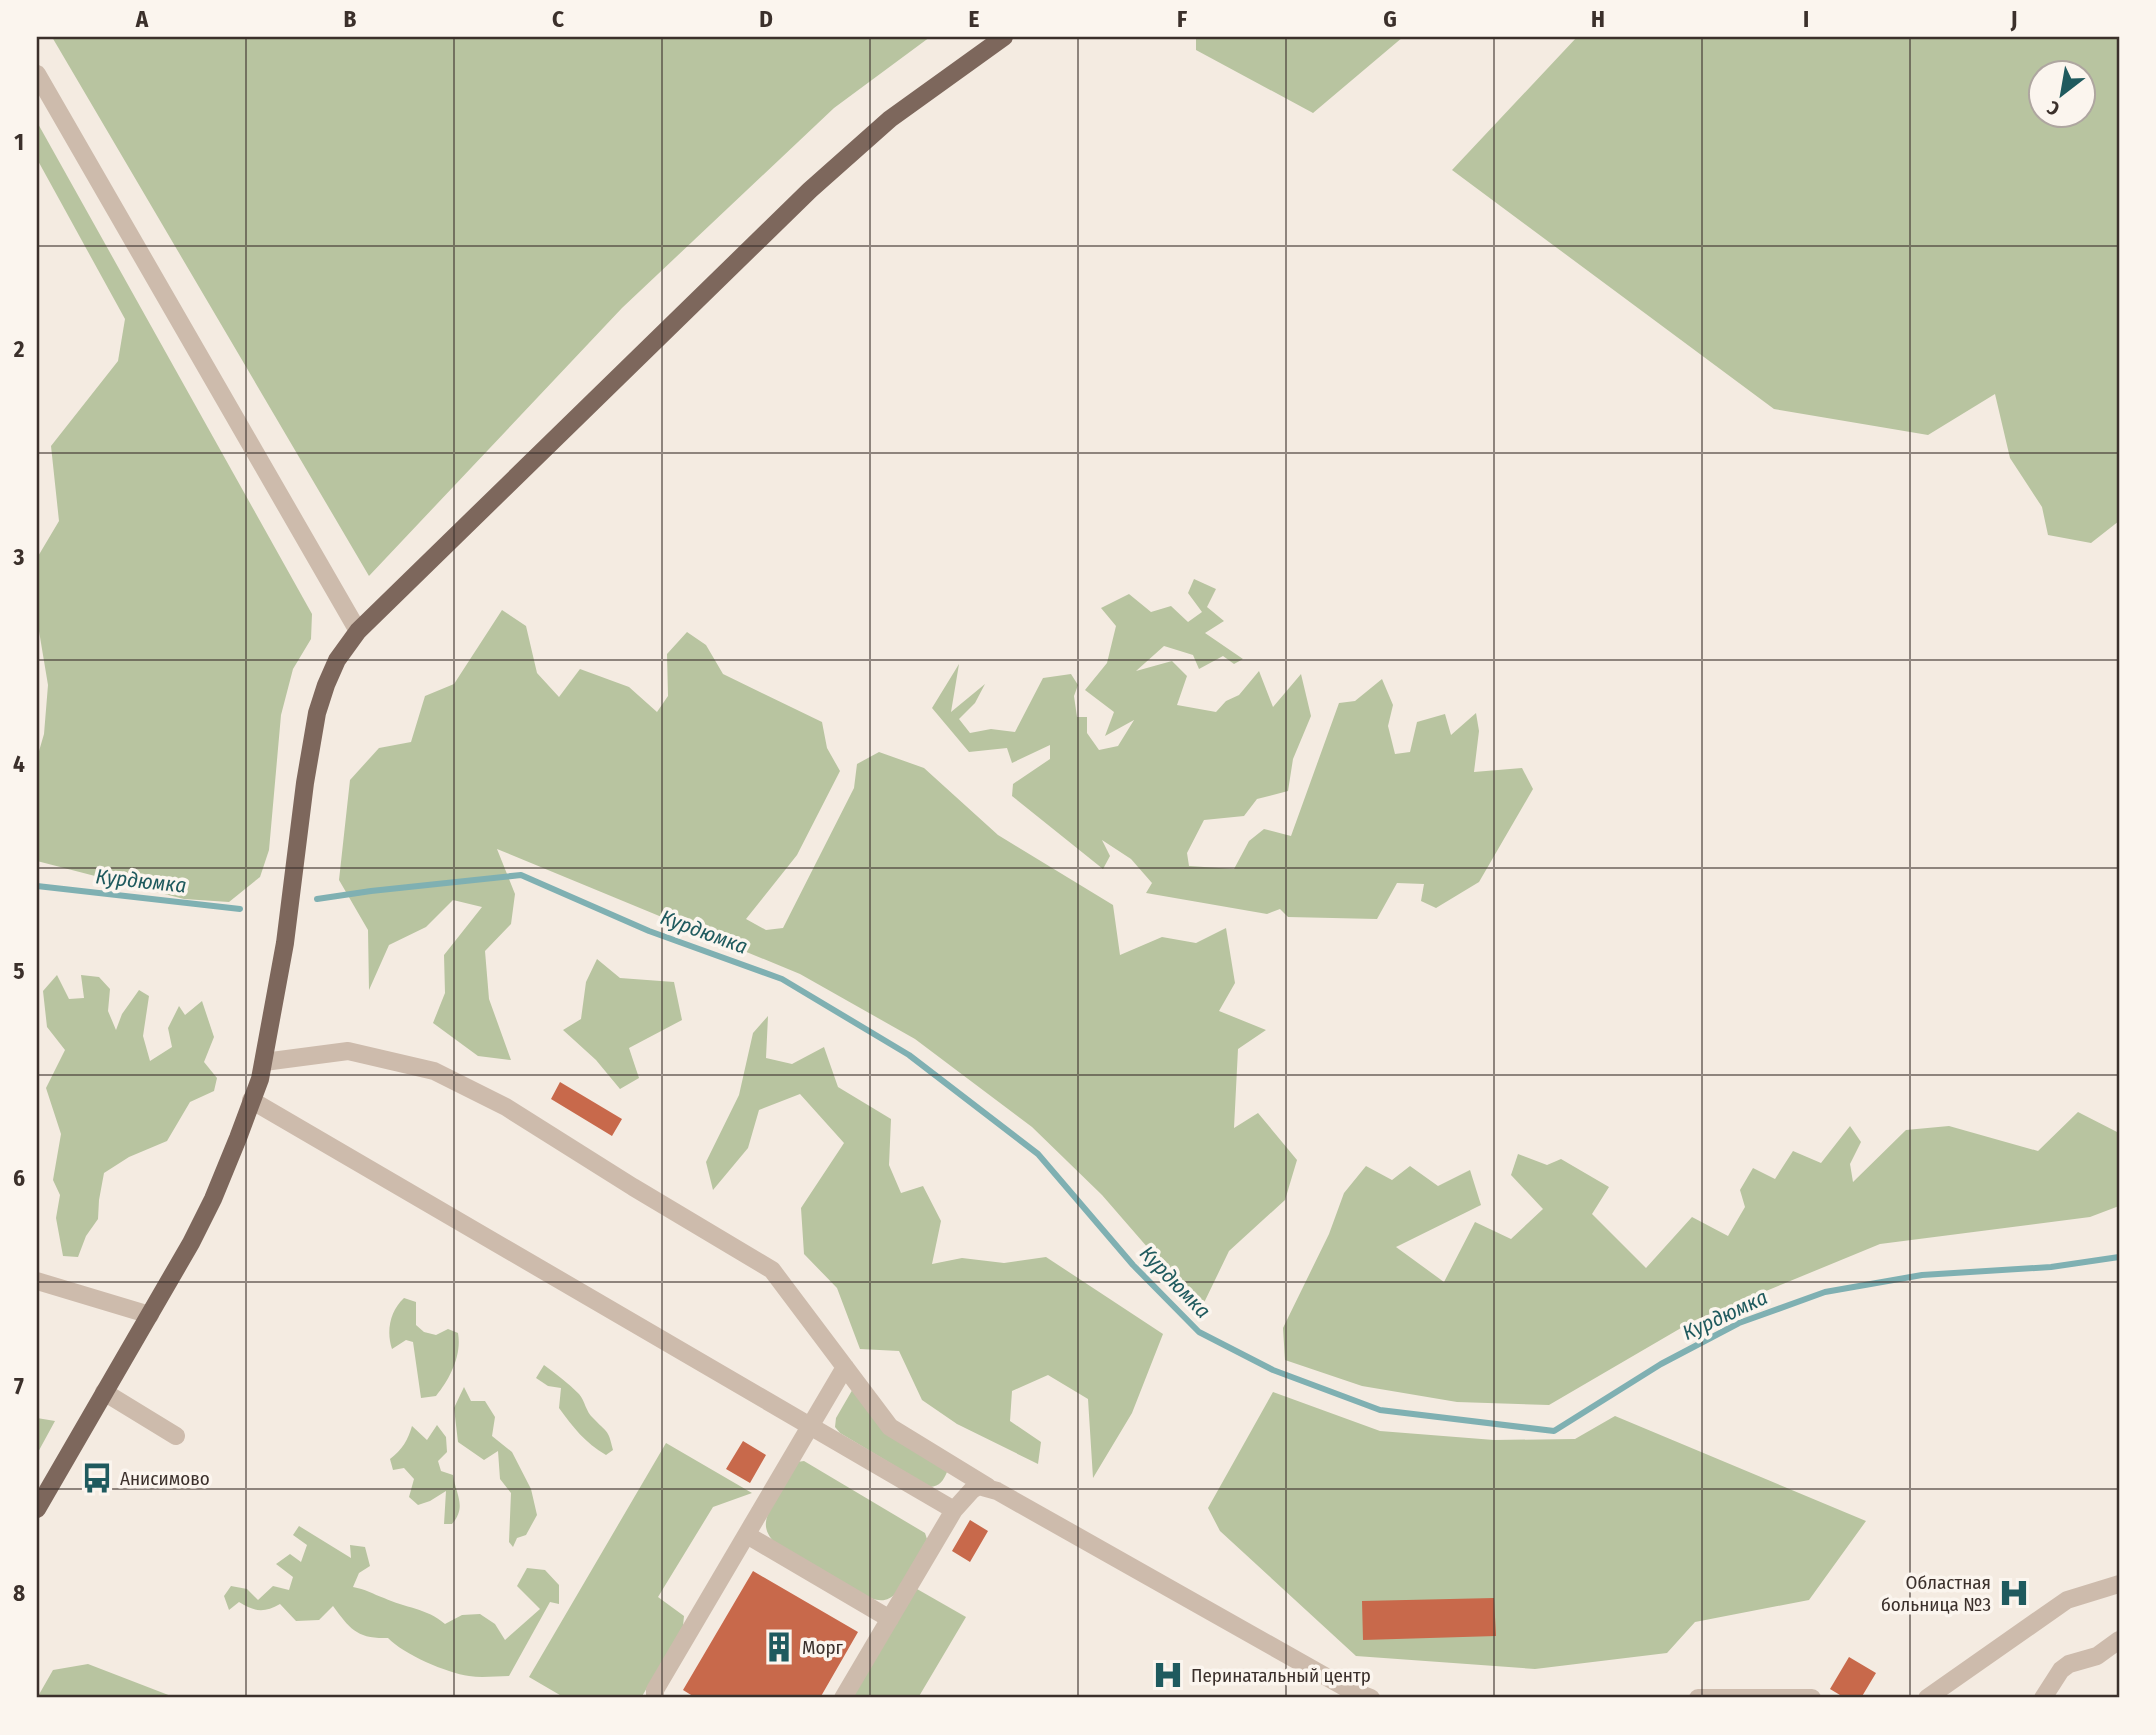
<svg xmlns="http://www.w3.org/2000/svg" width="2156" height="1735" font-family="'Fira Sans Condensed',sans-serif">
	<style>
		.green { fill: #b8c4a0; fill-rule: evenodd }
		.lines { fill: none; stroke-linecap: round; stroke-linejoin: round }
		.stream { stroke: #7fb0b2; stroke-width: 6 }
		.building { fill: #c8694b }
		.minor { stroke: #cdbbac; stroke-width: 18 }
		.major { stroke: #7d675c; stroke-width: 18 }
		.grid { fill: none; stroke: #3b302b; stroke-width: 2; stroke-opacity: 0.55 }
		.labels { text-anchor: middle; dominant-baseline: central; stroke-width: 7; stroke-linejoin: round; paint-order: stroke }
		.poi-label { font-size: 19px; fill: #3b302b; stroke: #fbf5ee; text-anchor: start }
		.water-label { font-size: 21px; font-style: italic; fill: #1f5a5e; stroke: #fbf5ee }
		.neatline { fill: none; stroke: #3b302b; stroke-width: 2.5 }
		.grid-label { font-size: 23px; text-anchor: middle; font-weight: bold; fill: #3b302b }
	</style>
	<rect width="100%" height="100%" fill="#f4ebe1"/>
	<path class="green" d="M52,37H930L834,108L622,308L369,576Z
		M1196,37H1403L1313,113L1196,50Z
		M1577,37H2119V521L2091,543L2048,535L2042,507L2010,458L1995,394L1928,435L1774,409L1452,170ZM2040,74H2082V116H2040Z
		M37,122L312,614L311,639L293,669L281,715L269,850L260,877L229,902L184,899L37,861V758L44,734L48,685L37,619V558L59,521L51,446L118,361L125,319L37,159Z
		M1194,579L1216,589L1207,607L1224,621L1205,633L1243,659L1234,664L1223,656L1199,669L1193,655L1164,646L1136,671L1172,661L1187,676L1177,705L1216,712L1226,701L1239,695L1259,671L1273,707L1301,674L1311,716L1293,759L1288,791L1257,799L1244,816L1204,820L1187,853L1189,866L1234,869L1249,841L1264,829L1291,836L1339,703L1355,701L1382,679L1393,705L1388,726L1395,754L1410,752L1417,722L1445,714L1451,735L1476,713L1479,731L1474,772L1522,768L1533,789L1479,882L1436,908L1421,901L1424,884L1397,883L1377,919L1288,917L1280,909L1267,914L1146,893L1152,883L1131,859L1102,840L1110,856L1103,869L1012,796L1013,784L1050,759V745L1012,763L1007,748L969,752L932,708L959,664L951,712L985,684L975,703L959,719L970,733L991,729L1015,732L1043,678L1071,674L1078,685L1074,696L1077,717H1087V733L1099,750L1118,746L1134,720L1105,736L1114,712L1085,690L1107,663L1116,626L1101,608L1129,594L1151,612L1171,606L1188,622L1202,612L1188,593Z
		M502,610L526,626L537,673L559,697L580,669L629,687L657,712L668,696L667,654L687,632L706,645L723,674L822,722L827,748L840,771L797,855L746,919L766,930L783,928L854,788L857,764L879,752L924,768L998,835L1113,905L1120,955L1162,937L1196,943L1226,928L1235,983L1219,1011L1266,1030L1238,1049L1234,1128L1258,1113L1297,1160L1285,1200L1229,1251L1201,1309L1102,1195L1032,1127L915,1039L800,974L497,849L515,894L511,924L485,951L489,999L511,1060L478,1056L433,1023L445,993L444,955L482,907L453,900L426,927L389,945L369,990L368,930L339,880L350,780L379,748L411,742L425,696L454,684Z
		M597,959L620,978L674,982L682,1020L629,1048L639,1078L620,1089L596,1060L563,1030L581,1019L586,982Z
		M57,975L69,999L84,998L81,975L99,977L110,989L108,1011L116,1030L122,1014L139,990L149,996L143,1036L150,1061L172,1047L168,1028L179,1006L185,1015L202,1001L214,1037L204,1062L217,1078L214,1091L190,1102L167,1141L129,1157L104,1173L99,1200L98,1219L86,1236L78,1257L63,1256L56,1218L60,1195L53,1180L61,1134L46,1088L65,1050L47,1027L43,991Z
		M768,1016L766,1058L792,1064L824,1047L838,1087L891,1119L889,1165L901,1193L923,1186L941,1221L932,1264L962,1258L1004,1263L1046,1257L1163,1334L1132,1413L1093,1478L1088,1399L1048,1375L1012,1391L1010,1421L1041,1442L1038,1464L957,1424L922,1400L899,1351L860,1349L837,1288L804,1254L801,1208L844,1143L800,1094L759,1110L748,1148L713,1190L706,1162L739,1095L753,1033Z
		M2078,1112L2119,1133V1206L2090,1217L1880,1244L1693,1321L1549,1405L1457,1402L1362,1386L1285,1360L1283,1328L1329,1234L1344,1193L1366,1166L1392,1180L1410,1166L1438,1186L1470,1170L1481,1205L1396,1247L1444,1282L1475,1222L1511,1239L1543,1209L1511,1175L1518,1154L1547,1165L1561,1159L1609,1187L1592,1214L1646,1268L1692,1217L1728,1236L1745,1207L1740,1190L1753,1168L1775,1179L1793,1151L1821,1163L1850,1126L1861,1142L1850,1164L1853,1182L1906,1130L1949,1126L2038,1151Z
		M404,1298L416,1302V1325L424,1332L436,1335L448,1329L458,1333C462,1355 450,1379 436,1396L421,1398L413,1342L406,1340L392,1349C386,1331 390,1311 404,1298Z
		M544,1365C556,1374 568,1383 579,1394C585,1401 586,1412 593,1418C607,1433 608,1428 613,1450L606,1455C585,1443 573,1427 559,1408L561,1388L548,1386L536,1378Z
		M464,1387L471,1401H485L495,1417L492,1436L512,1452L531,1489L537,1515L526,1535L517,1538L513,1547L509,1542L511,1493L500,1479L498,1451L484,1460L458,1442L454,1408Z
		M854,1387L945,1467L947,1472C943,1481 940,1486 930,1487L840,1433L835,1427L836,1418Z
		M1273,1392L1380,1431L1494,1440L1575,1439L1615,1416L1866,1521L1809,1600L1695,1622L1667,1653L1535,1669L1356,1656L1220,1531L1208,1508Z
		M37,1418L55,1421L37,1454Z
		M437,1425L446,1437L447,1452L438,1461L441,1471L453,1475C456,1495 467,1507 452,1524H444L446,1491L430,1501L418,1505L409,1497L414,1479L404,1468L393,1470L390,1459C402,1450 408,1440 412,1426L427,1440Z
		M666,1443L752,1493L713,1507L658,1597L684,1616L683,1626L641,1698H565L529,1677Z
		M804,1461L925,1533L927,1539L897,1592C888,1602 880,1602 868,1597L774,1542C769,1536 765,1530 766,1522C768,1506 789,1478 797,1462Z
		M299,1526L351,1558L350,1545L365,1547L370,1566L359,1573L353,1587C365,1589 373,1594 384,1598C405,1608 427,1608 445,1624L462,1615L480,1614L495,1624L505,1640L540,1609L517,1586L527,1568L545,1570L559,1585V1604L550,1602L509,1676C496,1676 482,1678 469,1676C447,1673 403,1654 388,1638C357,1639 350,1629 333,1606L319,1620L296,1621L280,1604C264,1613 255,1612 239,1602L229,1610L224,1596L231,1586L247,1589L258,1600L273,1586L289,1590L293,1577L276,1564L290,1554L301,1562L307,1545L293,1535Z
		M917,1589L966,1617L918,1698H852Z
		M88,1664L171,1696L182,1698H37L53,1670Z"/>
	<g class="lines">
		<path class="stream" d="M37,886L240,909
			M317,899L371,891L521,875L649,931L782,979L909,1055L1038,1154L1133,1265L1199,1332L1273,1370L1380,1410L1554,1431L1661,1364L1739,1323L1825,1292L1922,1275L2051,1267L2119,1257"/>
	</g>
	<path class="building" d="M560,1082L622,1119L612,1136L551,1099Z
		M743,1441L766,1455L750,1483L726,1469Z
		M970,1520L988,1531L970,1562L952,1551Z
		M753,1571L858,1632L820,1698H696L683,1690Z
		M1494,1598L1496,1636L1363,1640L1362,1601Z
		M1849,1657L1876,1673L1861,1698H1845L1830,1689Z"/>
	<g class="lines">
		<path class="minor" d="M37,74L358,631
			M264,1062L348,1051L434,1071L506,1107L633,1187L772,1270L890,1427L988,1487
			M251,1100L954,1510
			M37,1281L150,1315
			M104,1392L176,1436
			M747,1535L890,1619
			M655,1698V1690L845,1367
			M843,1698L954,1510L972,1490L979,1486L997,1491L1346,1688L1371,1698
			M1698,1698H1812
			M1927,1698L2067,1600L2119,1584
			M2043,1698L2061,1670L2069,1664L2097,1656L2119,1640"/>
		<path class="major" d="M37,1509L191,1243L213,1199L238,1138L260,1079L285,943L305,783L317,713L326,685L337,660L358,631L810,190L890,119L1004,37"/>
	</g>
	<path class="grid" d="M246,37V1698M454,37V1698M662,37V1698M870,37V1698M1078,37V1698M1286,37V1698M1494,37V1698M1702,37V1698M1910,37V1698M37,246H2119M37,453H2119M37,660H2119M37,868H2119M37,1075H2119M37,1282H2119M37,1489H2119"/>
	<defs>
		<g id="bus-bare" transform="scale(2.415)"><path d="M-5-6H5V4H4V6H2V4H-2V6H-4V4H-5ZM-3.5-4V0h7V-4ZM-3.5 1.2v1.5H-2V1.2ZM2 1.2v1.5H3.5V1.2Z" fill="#1f5a5e" stroke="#fbf5ee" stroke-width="2.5" paint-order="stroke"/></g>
		<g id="hospital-bare" transform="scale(2.415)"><path d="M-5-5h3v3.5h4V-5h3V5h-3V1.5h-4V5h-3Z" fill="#1f5a5e" stroke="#fbf5ee" stroke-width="2.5" paint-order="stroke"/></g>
		<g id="building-bare" transform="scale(2.415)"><path d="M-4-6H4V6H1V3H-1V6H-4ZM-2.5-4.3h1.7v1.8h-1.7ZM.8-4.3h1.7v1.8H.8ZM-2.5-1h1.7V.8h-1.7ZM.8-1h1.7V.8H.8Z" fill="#1f5a5e" stroke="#fbf5ee" stroke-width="2.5" paint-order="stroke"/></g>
	</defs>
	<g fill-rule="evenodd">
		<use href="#bus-bare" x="97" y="1478"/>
		<use href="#hospital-bare" x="2014" y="1593"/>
		<use href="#building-bare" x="779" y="1647"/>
		<use href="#hospital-bare" x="1168" y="1675"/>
	</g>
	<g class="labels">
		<g class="poi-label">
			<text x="120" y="1478">Анисимово</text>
			<text x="1991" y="1582" text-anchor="end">Областная<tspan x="1991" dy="22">больница №3</tspan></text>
			<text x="802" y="1647">Морг</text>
			<text x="1191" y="1675">Перинатальный центр</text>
		</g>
		<g class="water-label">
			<text transform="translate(141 881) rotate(6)">Курдюмка</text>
			<text transform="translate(704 932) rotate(20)">Курдюмка</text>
			<text transform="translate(1175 1282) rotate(46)">Курдюмка</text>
			<text transform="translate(1725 1315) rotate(-25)">Курдюмка</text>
		</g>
	</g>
	<rect width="2156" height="1735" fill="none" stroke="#fbf5ee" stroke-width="77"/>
	<g transform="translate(2062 94) rotate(211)"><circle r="33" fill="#fbf5ee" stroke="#aea6a0" stroke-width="2"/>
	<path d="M0-5L12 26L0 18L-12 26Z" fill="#1f5a5e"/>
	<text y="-10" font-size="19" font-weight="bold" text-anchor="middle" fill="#3b302b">С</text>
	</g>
	<rect x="38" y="38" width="2080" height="1658" class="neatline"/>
	<g class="grid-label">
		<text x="142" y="27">A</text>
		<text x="350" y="27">B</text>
		<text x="558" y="27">C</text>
		<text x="766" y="27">D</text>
		<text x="974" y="27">E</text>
		<text x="1182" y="27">F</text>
		<text x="1390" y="27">G</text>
		<text x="1598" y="27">H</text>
		<text x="1806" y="27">I</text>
		<text x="2014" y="27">J</text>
		<text x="19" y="150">1</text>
		<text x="19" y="357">2</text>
		<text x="19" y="565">3</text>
		<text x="19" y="772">4</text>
		<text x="19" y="979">5</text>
		<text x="19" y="1186">6</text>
		<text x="19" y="1394">7</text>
		<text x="19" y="1601">8</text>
	</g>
</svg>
